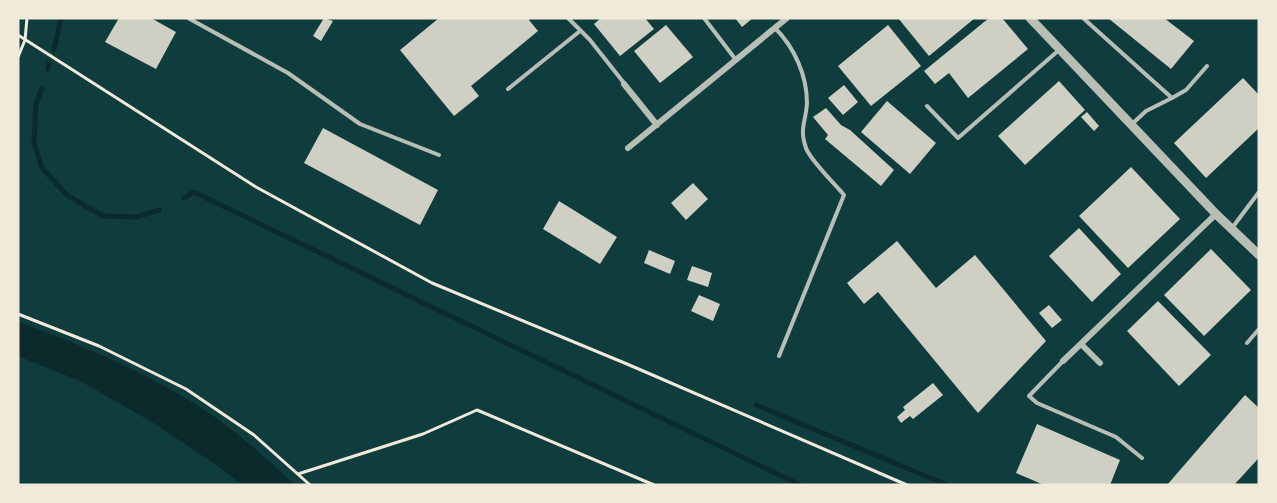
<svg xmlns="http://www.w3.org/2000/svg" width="1277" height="503" font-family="'Noto Sans',sans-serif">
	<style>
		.water { fill: #0a2a2b }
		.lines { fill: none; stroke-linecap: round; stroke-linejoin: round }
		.stream { stroke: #0a2a2b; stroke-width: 5 }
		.building { fill: #cfcfc3 }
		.path { stroke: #f1e9da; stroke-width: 3 }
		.service { stroke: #b8beb3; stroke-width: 4 }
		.minor { stroke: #b8beb3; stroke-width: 6 }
		.tertiary { stroke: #b8beb3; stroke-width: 9 }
	</style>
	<rect width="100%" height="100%" fill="#0f3d3e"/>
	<path class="water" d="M18,322C78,343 145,372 200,407C234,429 265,457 295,485H242L225,471L152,422L80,381L18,356Z"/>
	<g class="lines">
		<path class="stream" d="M54,50L61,18
			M48,69L49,64
			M42,88L36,104L34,143L42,168L67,195L103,216L136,217L159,210
			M184,198L194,192L800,485
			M756,405L947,485"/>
	</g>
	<path class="building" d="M119,18H151L176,32L156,69L105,42Z
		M324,18L333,21L321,41L313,36Z
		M439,18H531L529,20L538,31L471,86L479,96L454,116L400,50Z
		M601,18H645L654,29L620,56L594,24Z
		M735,18H753L742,27Z
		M898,18H975L929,56Z
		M989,18H1002L1028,49L968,98L949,73L935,84L924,71Z
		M1108,18H1164L1194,41L1171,69Z
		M666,25L693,57L660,83L634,51Z
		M888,25L921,66L871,106L838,66Z
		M1243,78L1259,95V128L1206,178L1174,143Z
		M1059,81L1085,110L1025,165L998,136Z
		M844,85L858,102L843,115L828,98Z
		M887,101L936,143L910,174L861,132Z
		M826,108L841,125L850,130L894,170L881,186L825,139L828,135L813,117Z
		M1087,112L1099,126L1094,131L1081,117Z
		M323,128L438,190L420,225L304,163Z
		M1131,167L1180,219L1128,268L1079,216Z
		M693,183L708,199L686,220L671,203Z
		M559,201L617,237L600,264L543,229Z
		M1079,228L1121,274L1092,302L1049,256Z
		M897,241L936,288L975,255L1046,341L978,413L878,292L864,304L847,283Z
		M1211,249L1251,290L1204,336L1164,295Z
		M649,250L675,261L670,274L644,263Z
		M692,266L712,273L708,287L687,280Z
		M699,295L720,304L713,321L691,311Z
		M1158,301L1211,355L1179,386L1127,331Z
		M1049,305L1062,320L1052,328L1039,313Z
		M933,383L943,395L913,419L910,416L901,423L897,417L905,410L903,407Z
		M1245,395L1259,408V457L1256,461L1234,485H1167Z
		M1037,424L1120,460L1110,485H1044L1016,473Z"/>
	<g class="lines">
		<path class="path" d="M18,35L256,187L432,283L627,364L907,485
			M18,57L25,40L27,18
			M18,314L99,346L186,389L254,435L310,485
			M298,474L423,434L477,410L654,485"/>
		<path class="service" d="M188,18L288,73L360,124L439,155
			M568,18L590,40L624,83
			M704,18L736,60
			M1083,18L1172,98L1146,111L1131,125
			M775,28C794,47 807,75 807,103C806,122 799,128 806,148C810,160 835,184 844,195L779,356
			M508,89L580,31
			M1172,98L1186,90L1207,66
			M927,106L958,138L1059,50
			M1232,228L1259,192
			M1247,343L1259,329
			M1063,361L1029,396L1037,403L1116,437L1142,458"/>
		<path class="minor" d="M624,84L657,125
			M628,148L787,18
			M1081,344L1100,363
			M1063,361L1216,214"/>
		<path class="tertiary" d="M1030,18L1216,214L1259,255"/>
	</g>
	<rect width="1277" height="503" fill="none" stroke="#f1e9da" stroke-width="39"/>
</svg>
